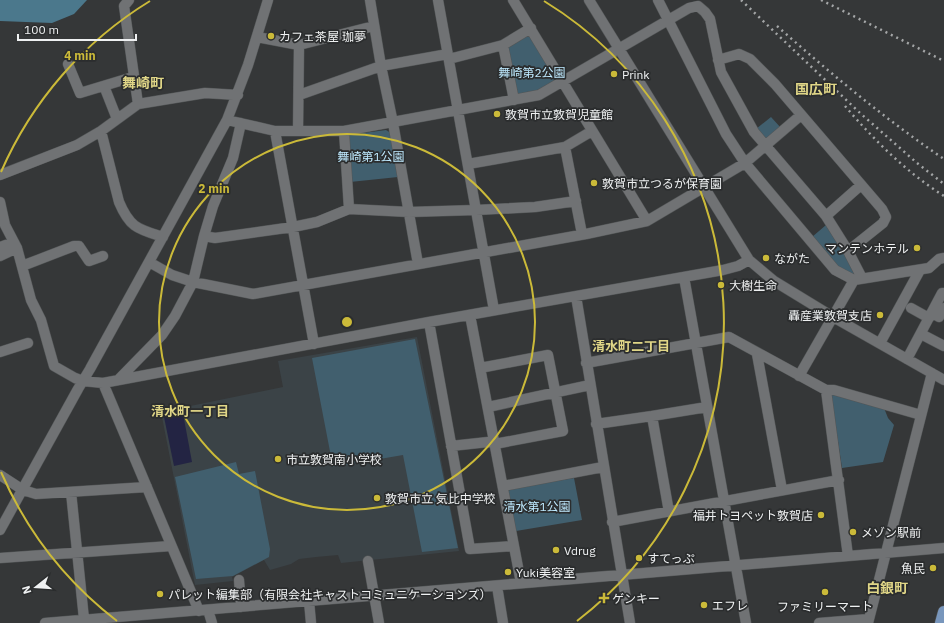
<svg xmlns="http://www.w3.org/2000/svg" width="944" height="623" font-family="'IBM Plex Sans','Noto Sans JP',sans-serif">
	<style>
		.built { fill: #3b4347 }
		.green { fill: #415f6e }
		.forest { fill: #4b788c }
		.water { fill: #232443 }
		.lines { fill: none; stroke-linecap: round; stroke-linejoin: round }
		.minor-casing { stroke: #535657; stroke-width: 11 }
		.major-casing { stroke: #535657; stroke-width: 13 }
		.minor { stroke: #707274; stroke-width: 10 }
		.major { stroke: #7896bc; stroke-width: 12 }
		.rail { stroke: #a4a6a7; stroke-width: 2.5; stroke-dasharray: 2 4; stroke-linecap: butt }
		.ring { fill: none; stroke: #cbba39; stroke-width: 2 }
		.poi-dot { fill: #cbba39; stroke: #2b2d2e; stroke-width: 1.5 }
		.labels { text-anchor: middle; dominant-baseline: central; stroke-width: 3.5; stroke-linejoin: round; paint-order: stroke }
		.poi-label { font-size: 12px; fill: #eff1f2; stroke: #2b2d2e; text-anchor: start }
		.park-label { font-size: 12px; fill: #bee9fe; stroke: #2b2d2e }
		.neighbourhood-label { font-size: 13px; font-weight: bold; fill: #e0d687; stroke: #2b2d2e }
		.quarter-label { font-size: 14px; font-weight: bold; fill: #e0d687; stroke: #2b2d2e }
		.centre { fill: #cbba39; stroke: #2b2d2e; stroke-width: 2 }
		.ring-label { font-size: 12px; text-anchor: middle; font-weight: bold; fill: #cbba39; stroke: #2b2d2e; stroke-width: 3.5; stroke-linejoin: round; paint-order: stroke }
	</style>
	<rect width="100%" height="100%" fill="#353738"/>
	<path class="built" d="M417,337L459,551L341,563L338,555L316,557L299,559L291,564L270,570L264,560L232,577L233,581L195,585L161,412L283,387L278,361Z"/>
	<path class="green" d="M529,33L557,80L538,92L518,96L508,46Z
		M771,117L781,128L765,141L756,129Z
		M386,130L391,133L398,177L350,182L348,135Z
		M826,225L856,273L853,275L836,267L812,237Z
		M415,339L458,548L422,552L403,455L333,467L312,358Z
		M833,393L884,408L888,418L894,425L883,462L842,468L831,396Z
		M236,462L239,474L255,471L270,549L269,557L233,576L196,579L175,477Z
		M574,478L582,520L516,531L508,492L511,488Z"/>
	<path class="forest" d="M0,0H87L74,14L52,23L0,21Z"/>
	<path class="water" d="M182,408L192,462L174,466L163,412Z"/>
	<g class="lines">
		<g class="minor-casing">
			<path id="minor" d="M129,0L124,6L138,104
				M370,0L381,66L393,123L418,264
				M438,0L494,310
				M513,0L647,221
				M589,0L749,260L774,281L833,317L944,380
				M658,0L726,134L745,163L835,270L854,280
				M257,37L299,45L374,26
				M503,45L514,100
				M449,59L503,45L531,28
				M718,60L739,54L750,59L775,84L882,209L886,217L883,223L848,251
				M68,64L80,93L133,77
				M104,86L117,119
				M299,95L381,66L448,54
				M227,120L275,131H344L539,95L689,8L698,6L705,12L710,19L721,72L754,132L826,216L848,251L862,278
				M101,131L119,202C130,228 138,229 163,237
				M275,131L314,344
				M298,131L299,45
				M344,131L349,209
				M565,147L582,234
				M468,164L565,147L592,131
				M0,175L77,145L101,131L138,104L205,93L238,95
				M0,202L5,225L17,248L31,300L41,320L54,366L75,378L83,381L103,383L429,322L723,270L738,266L749,260
				M826,216L861,185
				M204,236L215,238L293,227L317,222L349,209L409,212L476,210L535,207L576,201
				M0,247L14,242
				M0,256L17,248
				M149,262L172,275L193,282L253,294L586,234L647,221L745,163L801,115
				M22,266L74,246H79L89,261L103,256
				M684,277L746,623
				M576,296L630,623
				M911,308L929,318
				M932,313L939,317L944,308
				M470,315L521,583
				M429,322L470,549L514,546
				M921,334L944,346
				M880,343L920,270
				M0,352L28,343
				M757,354L782,490
				M907,359L942,293H944
				M586,363L729,337L826,390H834L921,415
				M799,376L854,280L929,268L939,259L944,258
				M119,379L162,335L175,316L193,282L204,236L213,206L233,158L241,123
				M103,383L199,611
				M826,390L848,556
				M488,407L590,385
				M652,416L669,512
				M596,424L652,416L707,407
				M451,446L488,442L500,443L563,431L548,355L480,368
				M0,475L23,490L36,494L147,487
				M503,486L603,467
				M71,492L84,619
				M612,522L839,480
				M0,530L78,389L90,369L227,120L248,65L268,0
				M0,558L171,546
				M368,561L379,623
				M239,580L241,607
				M497,586L503,623
				M309,601L311,623
				M208,610L212,623
				M45,623L944,548
				M819,623L869,619
				M868,623L932,373"/>
		</g>
		<g class="major-casing">
			<path id="major" d="M941,623L944,612"/>
		</g>
		<use href="#minor" class="minor"/>
		<use href="#major" class="major"/>
		<path class="rail" d="M741,0L860,113L917,163L944,184
			M821,0L944,61
			M777,26C830,73 885,119 944,159
			M845,106C874,140 906,172 944,196"/>
	</g>
	<g class="ring">
		<circle cx="347" cy="322" r="188"/>
		<path d="M117 621A377 377 0 0 1 1 472M1 172A377 377 0 0 1 150 1M544 1A377 377 0 0 1 577 621"/>
	</g>
	<g class="poi-dot">
		<circle cx="271" cy="36" r="4"/>
		<circle cx="614" cy="74" r="4"/>
		<circle cx="497" cy="114" r="4"/>
		<circle cx="594" cy="183" r="4"/>
		<circle cx="917" cy="248" r="4"/>
		<circle cx="766" cy="258" r="4"/>
		<circle cx="721" cy="285" r="4"/>
		<circle cx="880" cy="315" r="4"/>
		<circle cx="278" cy="459" r="4"/>
		<circle cx="377" cy="498" r="4"/>
		<circle cx="821" cy="515" r="4"/>
		<circle cx="853" cy="532" r="4"/>
		<circle cx="556" cy="550" r="4"/>
		<circle cx="639" cy="558" r="4"/>
		<circle cx="933" cy="568" r="4"/>
		<circle cx="508" cy="572" r="4"/>
		<circle cx="825" cy="592" r="4"/>
		<circle cx="160" cy="594" r="4"/>
		<path d="M602 592h4v4h4v4h-4v4h-4v-4h-4v-4h4z"/>
		<circle cx="704" cy="605" r="4"/>
	</g>
	<g class="labels">
		<g class="poi-label">
			<text x="279" y="36">カフェ茶屋 珈夢</text>
			<text x="622" y="74">Prink</text>
			<text x="505" y="114">敦賀市立敦賀児童館</text>
			<text x="602" y="183">敦賀市立つるが保育園</text>
			<text x="909" y="248" text-anchor="end">マンテンホテル</text>
			<text x="774" y="258">ながた</text>
			<text x="729" y="285">大樹生命</text>
			<text x="872" y="315" text-anchor="end">轟産業敦賀支店</text>
			<text x="286" y="459">市立敦賀南小学校</text>
			<text x="385" y="498">敦賀市立 気比中学校</text>
			<text x="813" y="515" text-anchor="end">福井トヨペット敦賀店</text>
			<text x="861" y="532">メゾン駅前</text>
			<text x="564" y="550">Vdrug</text>
			<text x="647" y="558">すてっぷ</text>
			<text x="925" y="568" text-anchor="end">魚民</text>
			<text x="516" y="572">Yuki美容室</text>
			<text x="168" y="594">パレット編集部（有限会社キャストコミュニケーションズ）</text>
			<text x="612" y="598">ゲンキー</text>
			<text x="712" y="605">エフレ</text>
			<text x="825" y="606" text-anchor="middle">ファミリーマート</text>
		</g>
		<g class="park-label">
			<text x="532" y="72">舞崎第2公園</text>
			<text x="371" y="156">舞崎第1公園</text>
			<text x="537" y="506">清水第1公園</text>
		</g>
		<g class="neighbourhood-label">
			<text x="631" y="346">清水町二丁目</text>
			<text x="190" y="411">清水町一丁目</text>
		</g>
		<g class="quarter-label">
			<text x="143" y="83">舞崎町</text>
			<text x="816" y="89">国広町</text>
			<text x="887" y="588">白銀町</text>
		</g>
	</g>
	<circle cx="347" cy="322" r="6" class="centre"/>
	<g class="ring-label">
		<text x="80" y="60">4 min</text>
		<text x="214" y="193">2 min</text>
	</g>
	<g transform="translate(36 587) rotate(253)" stroke="#2b2d2e" stroke-width="3" paint-order="stroke">
	<path d="M0-3L7 15L0 10L-7 15Z" fill="#eff1f2"/>
	<text y="-6" font-size="11" font-weight="bold" text-anchor="middle" fill="#eff1f2">N</text>
	</g>
	<path d="M18 34v6h118v-6" fill="none" stroke="#eff1f2" stroke-width="2"/>
	<text x="24" y="34" font-size="12" fill="#eff1f2" stroke="#2b2d2e" stroke-width="3" paint-order="stroke">100 m</text>
</svg>
